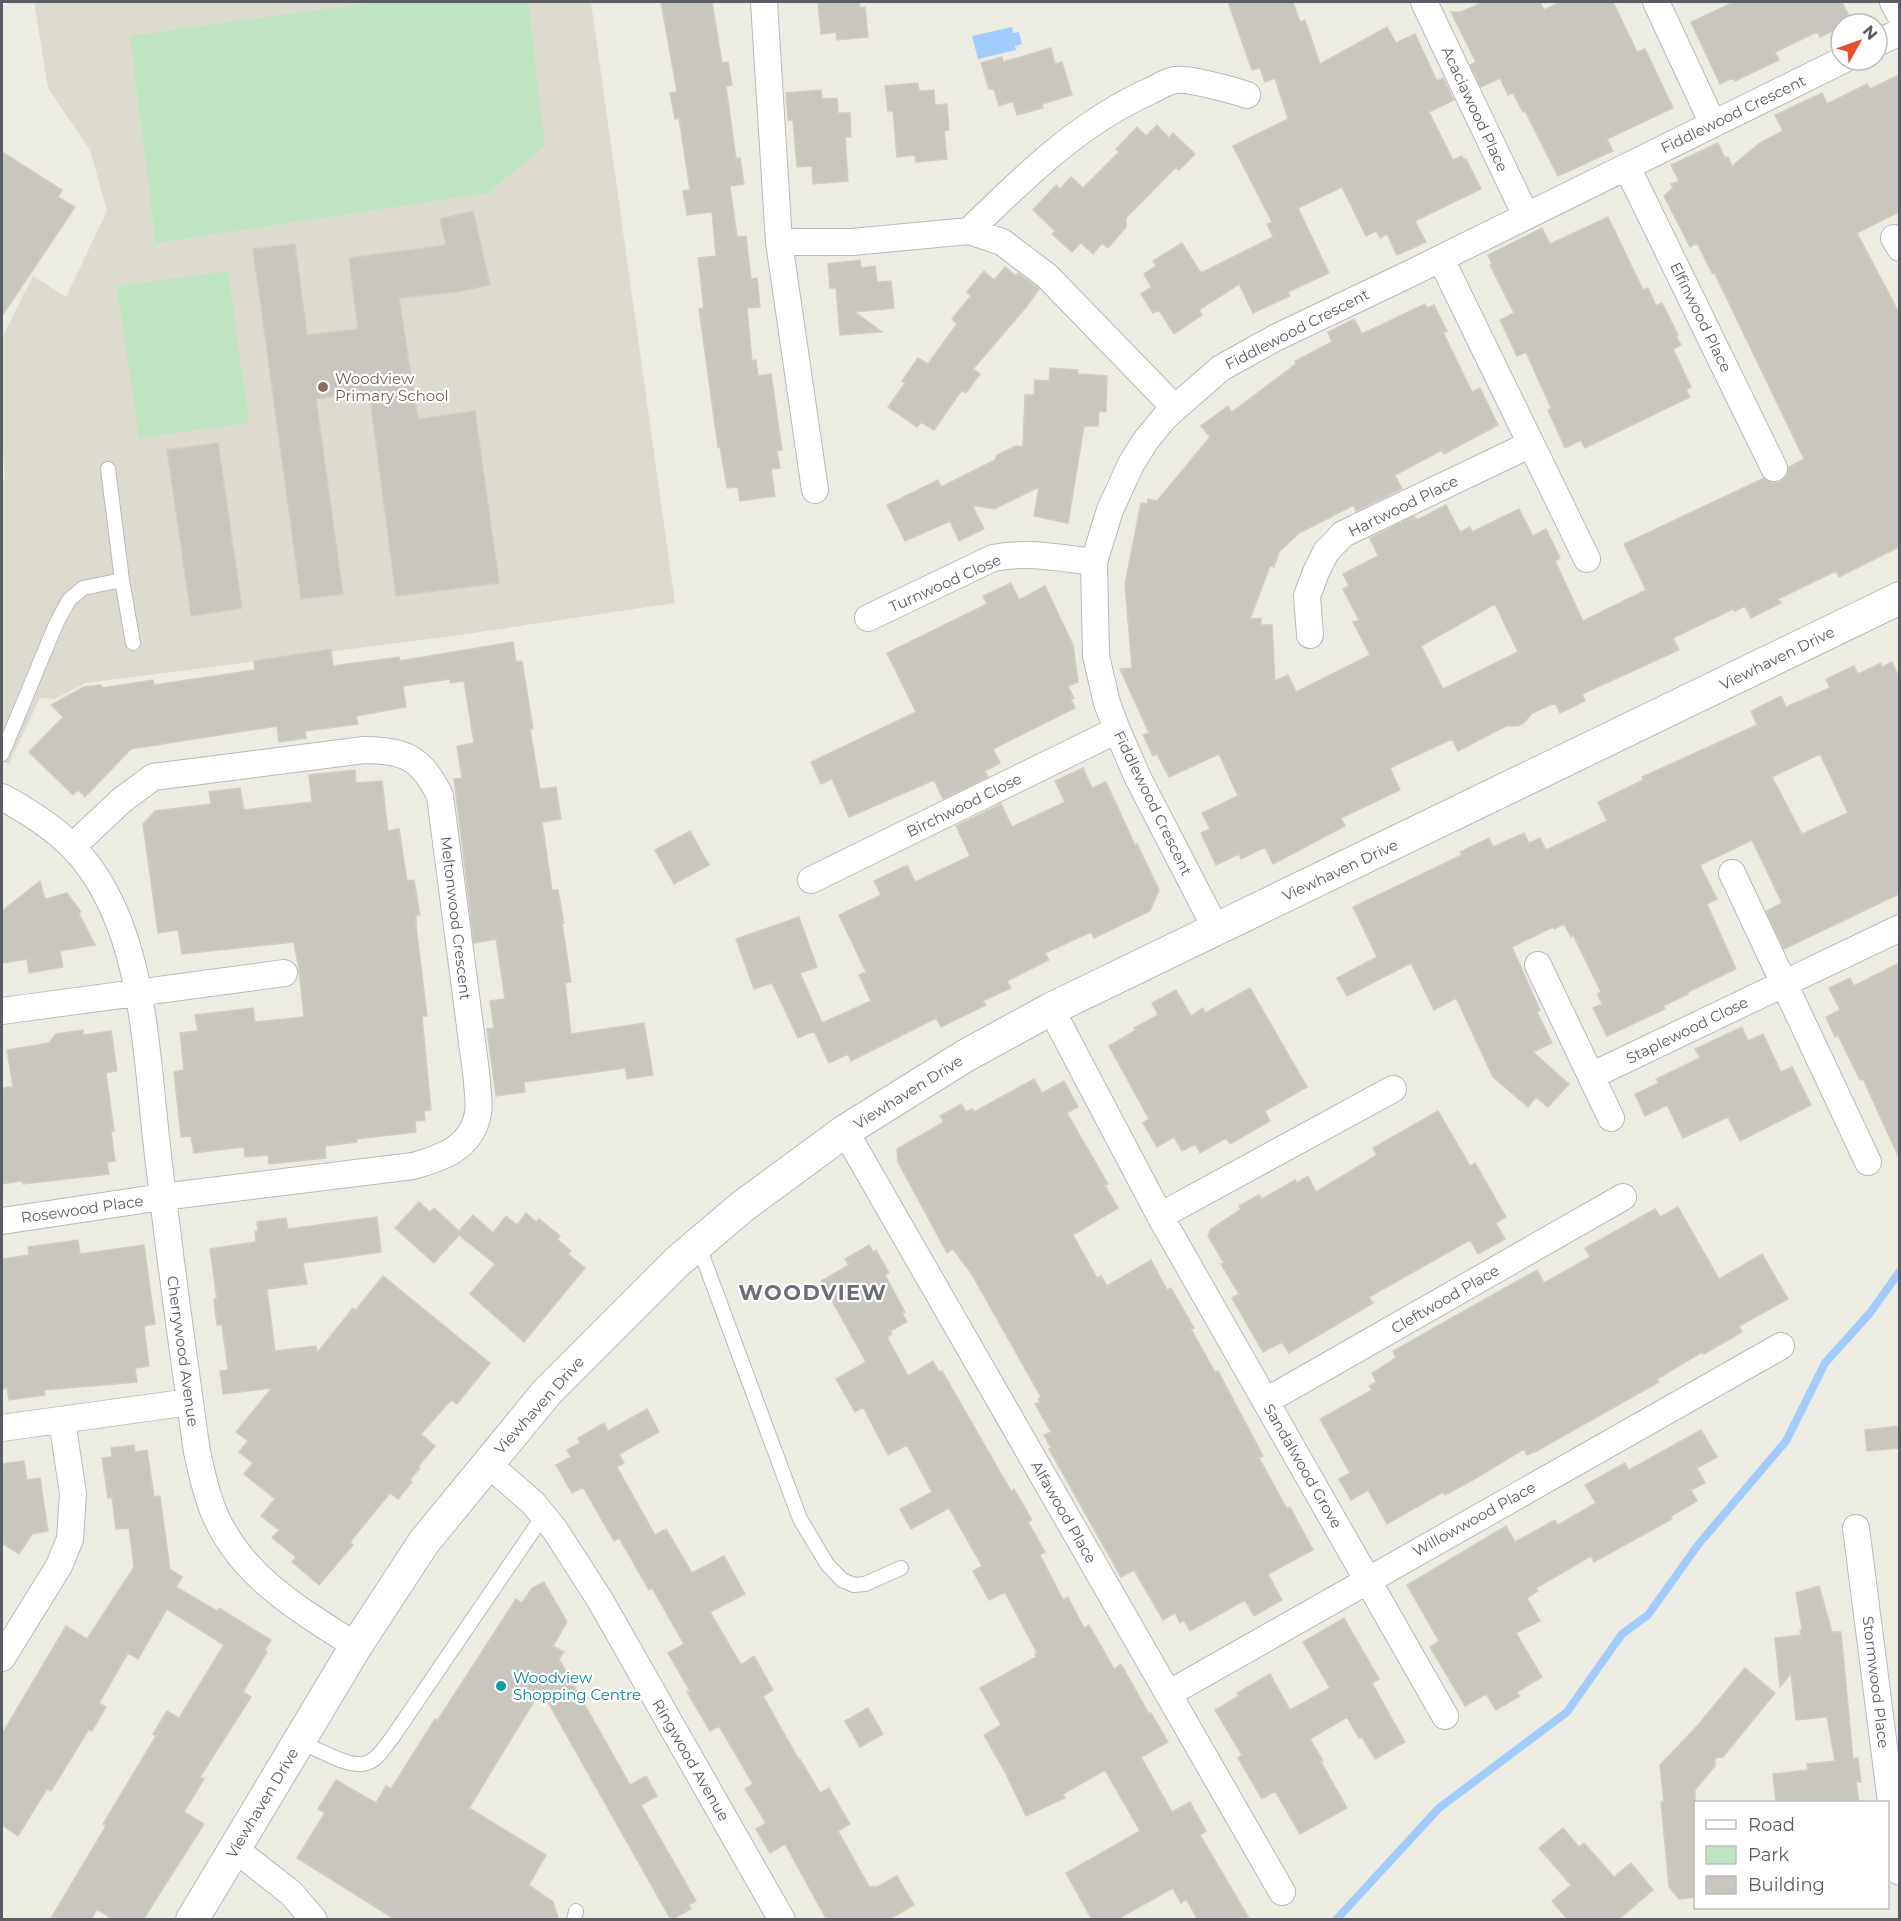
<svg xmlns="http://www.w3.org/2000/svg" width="1901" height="1921" font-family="Montserrat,sans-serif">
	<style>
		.education { fill: #dddbd0 }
		.green { fill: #bfe4c2 }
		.water { fill: #a2ccfd }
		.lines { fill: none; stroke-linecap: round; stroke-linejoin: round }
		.stream { stroke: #a2ccfd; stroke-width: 8 }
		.building { fill: #c8c6bf; stroke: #d1cec1; stroke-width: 1.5; fill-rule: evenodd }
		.service-casing { stroke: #b7b9be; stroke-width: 16 }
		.minor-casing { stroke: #b7b9be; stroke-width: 28 }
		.tertiary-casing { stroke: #b7b9be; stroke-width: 34 }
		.service { stroke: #fff; stroke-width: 14 }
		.minor { stroke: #fff; stroke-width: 26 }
		.tertiary { stroke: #fff; stroke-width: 32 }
		.education-dot { fill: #8d6e63; stroke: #fff; stroke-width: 2 }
		.culture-dot { fill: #0f9aa8; stroke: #fff; stroke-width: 2 }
		.labels { text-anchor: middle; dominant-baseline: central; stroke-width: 4.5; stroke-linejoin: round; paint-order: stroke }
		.street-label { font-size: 15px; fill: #5a5d63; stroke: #fff }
		.education-label { font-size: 15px; fill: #785e54; stroke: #fff; text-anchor: start }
		.culture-label { font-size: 15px; fill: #0d838f; stroke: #fff; text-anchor: start }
		.district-label { font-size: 21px; font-weight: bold; letter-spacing: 1.5px; fill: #6b6f75; stroke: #fff }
	</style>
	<rect width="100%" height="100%" fill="#edece2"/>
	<path class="education" d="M34,2H591L675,603L460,635L86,683L55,699L40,698L9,764L2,761V481L5,480L2,436V338L33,276L66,297L107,211L90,150L48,88Z"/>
	<path class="green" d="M373,2H528L545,146L488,193L156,243L130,36Z
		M228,271L249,423L139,438L117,286Z"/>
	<path class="water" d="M1012,27L1013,33L1019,32L1022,44L1015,46L1016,50L978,59L972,36Z"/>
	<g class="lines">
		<path class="stream" d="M1336,1920L1439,1808L1567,1712L1622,1634L1648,1615L1698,1545L1786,1441L1825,1363L1870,1313L1900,1271"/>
	</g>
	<path class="building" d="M661,2H712L722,63L728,62L732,85L726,86L736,159L740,158L744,184L730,186L737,237L746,236L751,279L757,278L760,307L747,308L752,361L756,360L758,376L771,374L782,450L777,451L780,468L771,469L775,496L740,501L738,487L727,488L720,447H718L699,309L704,308L698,258L716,256L712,212L687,215L683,191L690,190L679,118L675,119L670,93L677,92Z
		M818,2H859L860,8L865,7L868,37L837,40L836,32L821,34Z
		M1228,2H1293L1300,22L1305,20L1320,64L1387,27L1396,43L1415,34L1437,81L1443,78L1454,100L1429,112L1453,160L1462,156L1464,160L1466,159L1481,189L1415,221L1426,242L1397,255L1387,234L1380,238L1376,231L1366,236L1342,187L1298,208L1329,273L1288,292L1290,296L1253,313L1239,284L1199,310L1202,315L1174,334L1159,310L1153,313L1141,294L1151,287L1144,274L1156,266L1153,261L1182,243L1201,273L1273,237L1267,224L1272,222L1233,146L1288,119L1275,78L1265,82L1260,68L1252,70Z
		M1483,2H1540L1544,10L1560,2H1613L1637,52L1645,49L1673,108L1607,139L1613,151L1558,176L1525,111L1523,112L1513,93L1508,95L1500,78L1481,87L1470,65L1476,62L1451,12H1461Z
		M1734,2H1842L1852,22L1841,24V27L1820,37L1817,32L1775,52L1779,60L1735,81L1733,78L1720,84L1691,22Z
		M1051,48L1055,64L1062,62L1072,95L1042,104L1043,108L1017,115L1013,101L999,106L994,89H989L981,63L1002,57L1003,62Z
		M1899,75V212L1857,233L1899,313V547L1839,577L1836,571L1778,599L1781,603L1751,618L1745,606L1735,611L1733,609L1673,638L1679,650L1582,694L1585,701L1560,713L1555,703L1532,713L1525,722L1518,726H1506L1458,751L1452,739L1390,768L1400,790L1341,818L1345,826L1273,864L1265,847L1241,859L1239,854L1216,865L1201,833L1210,829L1202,813L1238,796L1219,754L1169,777L1157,754L1153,756L1143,735L1149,733L1120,669L1132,668L1125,584L1141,503L1147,504L1148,499L1157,501L1210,437L1201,426L1228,406L1232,412L1296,364L1295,361L1332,342L1328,332L1354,319L1362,334L1425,304L1427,308L1434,305L1447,331L1443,332L1472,392L1480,388L1498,425L1444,454L1442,450L1395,475L1402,489L1356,511L1354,505L1299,533L1279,552L1274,567L1270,566L1250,619L1261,618V625H1272L1275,681L1288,675L1296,692L1370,655L1353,622L1359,620L1343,589L1349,586L1343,574L1378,556L1370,538L1414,516L1417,520L1446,505L1460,532L1470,527L1472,532L1519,509L1533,536L1546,529L1560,558L1555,561L1583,621L1646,590L1624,544L1764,478L1772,483L1780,482L1787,476L1789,467L1804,459L1714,272L1712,273L1697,243L1690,247L1664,196L1673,188L1671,184L1679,181L1671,165L1718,143L1725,158L1728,157L1732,166L1760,143L1783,131L1775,115L1822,93L1827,104L1867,84L1870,89ZM1495,604L1518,652L1443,689L1421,646Z
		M918,83L919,91L934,90L935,105L947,104L949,130L944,131L947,159L916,162L915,155L897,157L893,111H888L885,86Z
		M821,90L822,99L837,98L838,113H850L851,137H845L848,181L813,184L812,166L797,167L793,120H788L786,93Z
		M1157,125L1169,138L1173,133L1195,154L1179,170L1176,167L1126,218V227L1108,248L1102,243L1093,254L1081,243L1072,252L1052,234L1055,231L1033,210L1056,185L1060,189L1071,177L1083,188L1119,152L1116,149L1137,127L1146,136Z
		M2,152L62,190L58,197L75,207L2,316Z
		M473,211L490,285L457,292L399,298L418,419L475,411L499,583L396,596L369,391L316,399L343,594L301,599L253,249L295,244L307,335L358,329L349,258L446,245L440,219Z
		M1608,217L1643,290L1648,288L1656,306L1662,303L1678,335L1676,336L1681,345L1673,349L1691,387L1686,390L1690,397L1585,448L1581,440L1565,448L1548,410L1551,408L1526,352L1517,356L1500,320L1514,313L1490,265L1492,264L1488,255L1542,228L1550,244Z
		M860,260L861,268L875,266L877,282L891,281L894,308L855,312L882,332L840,335L836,288H830L828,264Z
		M1005,267L1016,276L1018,273L1039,289L1027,306L973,369L980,374L966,393L962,390L934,430L921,422L917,427L888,407L905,383L902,381L918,358L928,364L957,324L952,319L971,296L967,292L984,271L994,280Z
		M1050,368L1078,370V374L1107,376L1106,412L1099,411L1098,426H1084L1068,523L1034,516L1039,487L994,509L972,505L984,529L959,541L950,521L905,541L887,505L938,480L941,487L995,460L997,455L1016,446L1023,447L1025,395H1034L1035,380L1049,381Z
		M218,443L242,608L191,616L167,450Z
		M1011,583L1019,600L1045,586L1073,645L1078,682L1068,686L1074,698L1071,699L1075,708L993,749L1000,763L985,771L988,777L943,799L934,780L849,817L832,779L821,784L811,762L916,712L887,653L987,604L983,596Z
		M513,642L516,662L522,661L533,729H530L540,789L556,787L561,819L542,822L552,890H558L564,923H562L571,982L565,983L571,1034L644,1023L653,1075L627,1079L625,1068L524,1082L525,1092L496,1096L487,1029L494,1028L490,1001L505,999L496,939L474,943L454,779L462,778L457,746L474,743L464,681L450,683V679L403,686L406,707L356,716L358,724L305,731L306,738L279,742L277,726L131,749L85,797L78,790L73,795L29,752L63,717L51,705L84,687L101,685L102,688L153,680L154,685L255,670L254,661L331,649L333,666L399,657L400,661Z
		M1892,662L1899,677V894L1784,949L1766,911L1782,903L1752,840L1700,865L1717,899L1707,904L1736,969L1688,992V994L1663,1006L1665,1009L1607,1036L1593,1008L1602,1004L1597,994L1601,992L1573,935L1571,937L1564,924L1554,929L1553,927L1512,947L1540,1010L1537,1012L1552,1043L1533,1052L1569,1084L1548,1107L1536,1097L1528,1107L1493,1077L1456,998L1434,1010L1411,963L1347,996L1337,978L1377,957L1353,907L1462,855L1460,852L1489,838L1493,847L1524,833L1529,843L1540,838L1546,850L1607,821L1598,802L1643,780L1642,777L1757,725L1751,711L1781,696L1786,707L1830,688L1826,679L1854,666L1858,674L1881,663L1882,667ZM1820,754L1848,813L1802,834L1772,777Z
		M1083,768L1092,788L1106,782L1135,845L1137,844L1159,890L1150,911L1094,938L1091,932L1045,953L1049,960L1007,981L1011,988L983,1001L986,1005L941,1027L936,1018L851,1061L848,1054L829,1063L814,1031L798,1038L772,983L754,989L736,939L799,917L817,967L800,973L822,1023L871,1001L859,975L866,972L839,915L881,895L874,881L907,865L915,882L970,856L956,826L1001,804L1012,827L1065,802L1055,781Z
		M355,770L356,783L382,781L388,831L399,829L407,881L414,880L420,915H416V925L427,1016H422L431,1110L424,1111L425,1120L415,1121L416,1132L356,1139L357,1142L325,1146L326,1158L269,1164L268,1155L245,1157L244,1147L194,1153L191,1136L181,1137L174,1072L184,1070L180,1033L198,1031L195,1015L220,1012L253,1008L255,1022L304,1017L299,970L294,942L182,954L178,930L158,933L143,824L155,811L211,804L209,792L240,788L244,810L312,802L309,775Z
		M690,831L709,865L674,884L655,850Z
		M40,881L45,899L67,893L81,912L79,914L95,945L60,951L63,967L29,973L27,959L2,963V911Z
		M1899,963V1158L1863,1079L1860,1080L1838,1035L1835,1037L1826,1017L1840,1010L1829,988L1850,978L1854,986Z
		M1250,988L1307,1087L1265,1111L1270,1121L1230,1144L1226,1138L1200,1153L1195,1144L1182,1151L1174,1137L1157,1147L1143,1123L1149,1119L1109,1046L1136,1030L1134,1028L1158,1015L1152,1003L1176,990L1191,1016L1203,1008L1205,1013Z
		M1742,1027L1748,1041L1763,1034L1781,1072L1792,1067L1811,1105L1740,1141L1728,1117L1683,1138L1667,1105L1645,1116L1635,1094L1659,1083L1656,1079L1700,1058L1695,1049Z
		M83,1030V1035L111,1031L117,1071L106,1073L114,1131H111L115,1161L107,1162L109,1174L23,1184L22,1181L2,1184V1088L13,1087L7,1050L49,1043L56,1034Z
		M1034,1079L1042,1093L1064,1081L1078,1107L1067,1113L1108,1184L1105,1185L1118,1208L1073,1235L1097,1278L1101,1276L1107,1286L1151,1260L1167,1290L1171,1288L1194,1328L1191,1329L1215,1372L1218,1371L1263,1456L1259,1458L1287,1509L1290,1507L1313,1550L1268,1574L1282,1600L1254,1616L1245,1600L1190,1631L1184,1620L1180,1623L1175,1613L1163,1620L1134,1570L1121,1577L1049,1449L1051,1448L1044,1435L1051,1432L1035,1404L1040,1402L1038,1399L1041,1397L971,1273L953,1249L947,1253L898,1162L897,1149L944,1122L940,1116L961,1104L966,1112L972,1109L974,1112Z
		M1438,1111L1470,1166L1475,1163L1506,1217L1496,1223L1505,1239L1478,1254L1470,1240L1369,1297L1373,1303L1289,1353L1282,1342L1263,1352L1232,1298L1239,1294L1221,1264L1224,1263L1208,1236L1211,1229L1241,1209L1239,1206L1259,1195L1262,1199L1295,1180L1297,1183L1308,1176L1316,1192L1377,1155L1373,1148Z
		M419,1202L430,1212L434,1208L459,1231L473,1215L493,1233L506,1216L517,1225L526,1213L536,1222L539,1219L560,1236L557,1239L571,1251L568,1254L585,1268L524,1342L470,1294L495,1264L459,1235L434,1263L395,1228Z
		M1678,1207L1719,1279L1762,1254L1788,1299L1739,1326L1742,1332L1704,1354L1702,1352L1657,1379L1659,1382L1535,1452V1451L1527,1455L1524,1449L1471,1481L1445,1495L1443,1492L1387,1524L1368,1490L1351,1500L1339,1479L1350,1473L1320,1419L1372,1390L1369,1386L1376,1382L1372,1373L1396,1358L1393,1351L1537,1270L1544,1283L1590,1257L1585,1248L1655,1209L1660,1217Z
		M377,1217L381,1252L303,1263L307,1284L267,1289L275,1351L316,1346L317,1353L353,1308L356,1310L383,1276L490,1363L457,1404L451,1400L421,1434L435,1446L418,1467L420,1468L410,1480L412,1482L398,1499L390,1493L350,1542L353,1545L319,1585L292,1562L296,1557L272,1538L279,1530L261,1516L275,1499L244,1474L253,1463L239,1452L248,1441L236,1432L272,1388L223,1394L220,1371L228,1370L222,1325H217L214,1299H217L210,1249L256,1242L255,1231H258L257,1222L286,1218L288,1229Z
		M78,1240L80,1254L144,1245L155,1324L144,1326L149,1366L135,1368L137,1382L44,1390L45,1395L9,1400L7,1388L2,1389V1259L29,1255L28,1247Z
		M869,1245L873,1252L876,1250L889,1273L885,1275L905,1312L902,1313L907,1322L890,1331L892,1334L887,1337L908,1376L933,1361L939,1372L942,1371L1011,1491L1014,1489L1032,1520L1028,1522L1045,1552L1040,1555L1063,1600L1068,1597L1084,1628L1089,1625L1114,1669L1121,1664L1149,1714L1151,1713L1168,1742L1141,1757L1172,1812L1190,1802L1206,1831L1200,1835L1250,1920H1198L1186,1899L1181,1903L1173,1888L1116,1920H1092L1066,1873L1140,1831L1105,1770L1063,1794L1065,1798L1026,1816L1005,1772L984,1735L1001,1725L980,1688L1036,1657L1035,1654L1037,1653L1005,1592L989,1600L973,1571L982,1566L949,1508L911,1529L900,1509L932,1492L907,1445L888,1455L863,1407L855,1412L836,1379L866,1362L821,1281L849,1265L845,1259Z
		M647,1409L659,1432L619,1454L624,1463L617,1467L655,1535L666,1529L692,1573L724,1556L745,1594L710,1612L741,1665L754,1656L773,1690L763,1696L799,1760L800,1759L820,1793L829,1788L850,1824L838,1831L870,1888L874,1886L875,1888L897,1876L914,1905L888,1920H827L785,1844L770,1853L756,1829L766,1823L745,1789L753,1784L719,1726L710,1731L687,1692L690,1691L668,1653L684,1644L652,1588L649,1590L619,1538L614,1541L583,1487L572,1493L556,1465L571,1457L567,1450L580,1443L578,1438L604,1423L608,1431Z
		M1899,1426V1448L1867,1451L1865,1430Z
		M1701,1430L1717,1457L1697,1468L1705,1483L1691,1490L1697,1501L1671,1516L1672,1519L1594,1562L1591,1556L1536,1588L1538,1591L1527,1598L1540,1621L1516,1633L1542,1677L1517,1692L1520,1696L1496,1710L1486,1694L1465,1706L1430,1647L1439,1641L1407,1585L1506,1526L1515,1542L1555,1520L1558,1525L1596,1503L1585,1485L1625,1463L1629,1470Z
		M134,1445L135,1452L147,1450L154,1497L160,1496L170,1569L182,1577L176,1587L217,1611L219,1608L271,1640L265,1650L267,1652L243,1692L251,1697L200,1777L204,1779L184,1812L204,1824L143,1920H114L97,1909L91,1920H50L106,1826L103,1824L156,1736L153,1734L167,1711L179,1718L224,1645L167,1609L138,1659L128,1653L99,1703L106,1707L92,1731L89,1729L51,1791L47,1789L18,1836L2,1825V1734L66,1626L87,1639L134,1567L129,1528L116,1529L112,1497L108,1498L102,1458L112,1457L111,1448Z
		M24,1461L27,1480L40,1478L48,1531L32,1534L19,1554L2,1543V1464Z
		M544,1582L567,1622L553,1646L564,1652L559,1659L630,1785L646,1776L657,1796L641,1805L696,1901L689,1905L691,1909L671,1920L541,1690L469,1808L546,1855L529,1885L553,1902L559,1920H396L297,1858L325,1813L318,1809L336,1780L376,1803L386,1786L391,1789L435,1719L437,1721L516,1599L522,1603L532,1588Z
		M1819,1586L1832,1632H1841L1853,1759L1858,1758L1861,1782H1856L1859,1803H1776L1773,1774L1808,1770L1807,1764L1835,1761L1827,1717L1796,1720L1791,1673L1780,1687L1775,1638L1801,1635L1800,1630L1802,1629L1796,1593Z
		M1344,1618L1379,1679L1372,1683L1405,1742L1375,1759L1362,1737L1359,1738L1347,1717L1310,1739L1323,1761L1321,1762L1347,1808L1300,1834L1275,1791L1262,1799L1238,1758L1242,1755L1215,1710L1239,1696L1237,1693L1270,1674L1290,1710L1330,1688L1303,1642Z
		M1745,1668L1775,1693L1723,1757L1715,1758V1766L1695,1790V1897L1679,1899L1669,1887L1661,1802H1664L1660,1765L1698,1725Z
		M868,1708L883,1734L860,1747L845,1721Z
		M1563,1828L1579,1847L1584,1843L1614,1877L1631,1863L1653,1890L1618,1920H1568L1552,1901L1571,1885L1539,1848Z"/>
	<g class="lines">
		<g class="service-casing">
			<path id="service" d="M122,580L133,643
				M2,754L56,624L69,600L83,588L122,580L108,469
				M698,1244L800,1519L827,1564L842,1580L854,1585L865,1584L901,1568
				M299,1741C316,1748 352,1771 369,1762C379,1758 385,1746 392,1738L543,1516
				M574,1920L576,1911"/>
		</g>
		<g class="minor-casing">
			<path id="minor" d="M764,2L779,242L815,490
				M1424,2L1526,216
				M1656,2L1713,124
				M1893,2L1900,15
				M1877,43L1900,32
				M1627,167L1774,468
				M969,231C1023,178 1080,122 1150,91C1157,88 1167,81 1175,80C1189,78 1232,90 1247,95
				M1894,238L1900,248
				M779,242H852L969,231L1002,242L1047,276L1175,408
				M1441,259L1587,559
				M868,618L993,558C1027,551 1060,558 1094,562
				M1310,635L1307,596L1316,572L1326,552L1343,534L1531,444
				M2,797C51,824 85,849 110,902C146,975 148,1074 158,1155C169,1254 183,1353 197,1452C202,1473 206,1495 215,1515C243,1578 300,1610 356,1646
				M1732,873L1868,1162
				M811,880L1117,730
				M1216,929L1138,778L1117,730L1107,703L1096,656L1094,562L1110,510L1131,464L1146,440L1166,416L1221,368L1275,338L1403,277L1843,60
				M1538,965L1611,1118
				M1051,1009L1160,1216L1445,1716
				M2,1011L284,973
				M1591,1076L1900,928
				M845,1131L1282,1892
				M1160,1216L1393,1089
				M2,1221L162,1197L413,1166C442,1158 472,1148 478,1113C480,1103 477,1090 477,1080L440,796C422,758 405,750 364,750L153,777L122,800L73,846
				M1266,1401L1623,1197
				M2,1428L190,1402
				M487,1463L533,1503L555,1530L600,1600L782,1920
				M1856,1528L1900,1872
				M2,1658L59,1566L70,1539L73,1494L62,1420
				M1168,1694L1781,1346
				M235,1849L291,1893L314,1920"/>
		</g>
		<g class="tertiary-casing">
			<path id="tertiary" d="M192,1920L356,1646L424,1542L547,1392L677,1262L743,1206L845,1131L965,1056L1051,1009L1900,598"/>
		</g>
		<use href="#service" class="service"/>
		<use href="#minor" class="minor"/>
		<use href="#tertiary" class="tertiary"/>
	</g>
	<circle class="education-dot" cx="323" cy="387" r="6"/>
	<circle class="culture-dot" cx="501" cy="1686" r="6"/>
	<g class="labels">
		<g class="street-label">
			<text transform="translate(1475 109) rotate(65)">Acaciawood Place</text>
			<text transform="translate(1733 114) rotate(-26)">Fiddlewood Crescent</text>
			<text transform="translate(1701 317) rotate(64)">Elfinwood Place</text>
			<text transform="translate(1297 329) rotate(-27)">Fiddlewood Crescent</text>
			<text transform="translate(1403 506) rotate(-26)">Hartwood Place</text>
			<text transform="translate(945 583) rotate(-24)">Turnwood Close</text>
			<text transform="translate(1777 658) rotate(-26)">Viewhaven Drive</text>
			<text transform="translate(1153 803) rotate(64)">Fiddlewood Crescent</text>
			<text transform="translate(964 805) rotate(-26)">Birchwood Close</text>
			<text transform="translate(1340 870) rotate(-25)">Viewhaven Drive</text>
			<text transform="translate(456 918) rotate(83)">Meltonwood Crescent</text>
			<text transform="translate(1687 1030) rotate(-26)">Staplewood Close</text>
			<text transform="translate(908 1092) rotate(-32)">Viewhaven Drive</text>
			<text transform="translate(82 1209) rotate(-8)">Rosewood Place</text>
			<text transform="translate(1445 1299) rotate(-30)">Cleftwood Place</text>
			<text transform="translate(183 1351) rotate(82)">Cherrywood Avenue</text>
			<text transform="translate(539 1405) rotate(-48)">Viewhaven Drive</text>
			<text transform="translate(1303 1466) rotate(60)">Sandalwood Grove</text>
			<text transform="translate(1064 1512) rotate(60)">Alfawood Place</text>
			<text transform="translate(1474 1519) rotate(-29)">Willowwood Place</text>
			<text transform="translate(1876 1682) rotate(83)">Stormwood Place</text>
			<text transform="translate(691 1760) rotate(60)">Ringwood Avenue</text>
			<text transform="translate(262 1803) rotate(-59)">Viewhaven Drive</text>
		</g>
		<g class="education-label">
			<text x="335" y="378">Woodview<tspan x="335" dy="17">Primary School</tspan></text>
		</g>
		<g class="culture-label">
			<text x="513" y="1677">Woodview<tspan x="513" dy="17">Shopping Centre</tspan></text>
		</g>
		<g class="district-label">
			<text x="813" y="1292">WOODVIEW</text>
		</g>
	</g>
	<rect width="1901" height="1921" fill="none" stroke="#5a5d63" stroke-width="6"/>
	<rect x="1694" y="1801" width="195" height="108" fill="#ffffff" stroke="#bdbec1" stroke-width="1.5"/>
	<rect x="1706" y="1820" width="30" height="9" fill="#ffffff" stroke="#bdbec1" stroke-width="1.5"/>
	<text x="1748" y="1831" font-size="18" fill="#5a5d63">Road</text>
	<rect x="1706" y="1846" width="30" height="18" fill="#bfe4c2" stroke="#bdbec1" stroke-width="1.5"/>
	<text x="1748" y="1861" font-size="18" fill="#5a5d63">Park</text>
	<rect x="1706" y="1876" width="30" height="18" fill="#c8c6bf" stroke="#bdbec1" stroke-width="1.5"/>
	<text x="1748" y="1891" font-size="18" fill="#5a5d63">Building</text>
	<g transform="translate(1859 42) rotate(50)"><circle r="28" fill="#ffffff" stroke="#bdbec1" stroke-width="1.5"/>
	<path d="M0-4.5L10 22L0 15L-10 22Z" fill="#e55030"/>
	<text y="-9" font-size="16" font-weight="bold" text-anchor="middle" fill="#5a5d63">N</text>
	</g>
</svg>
